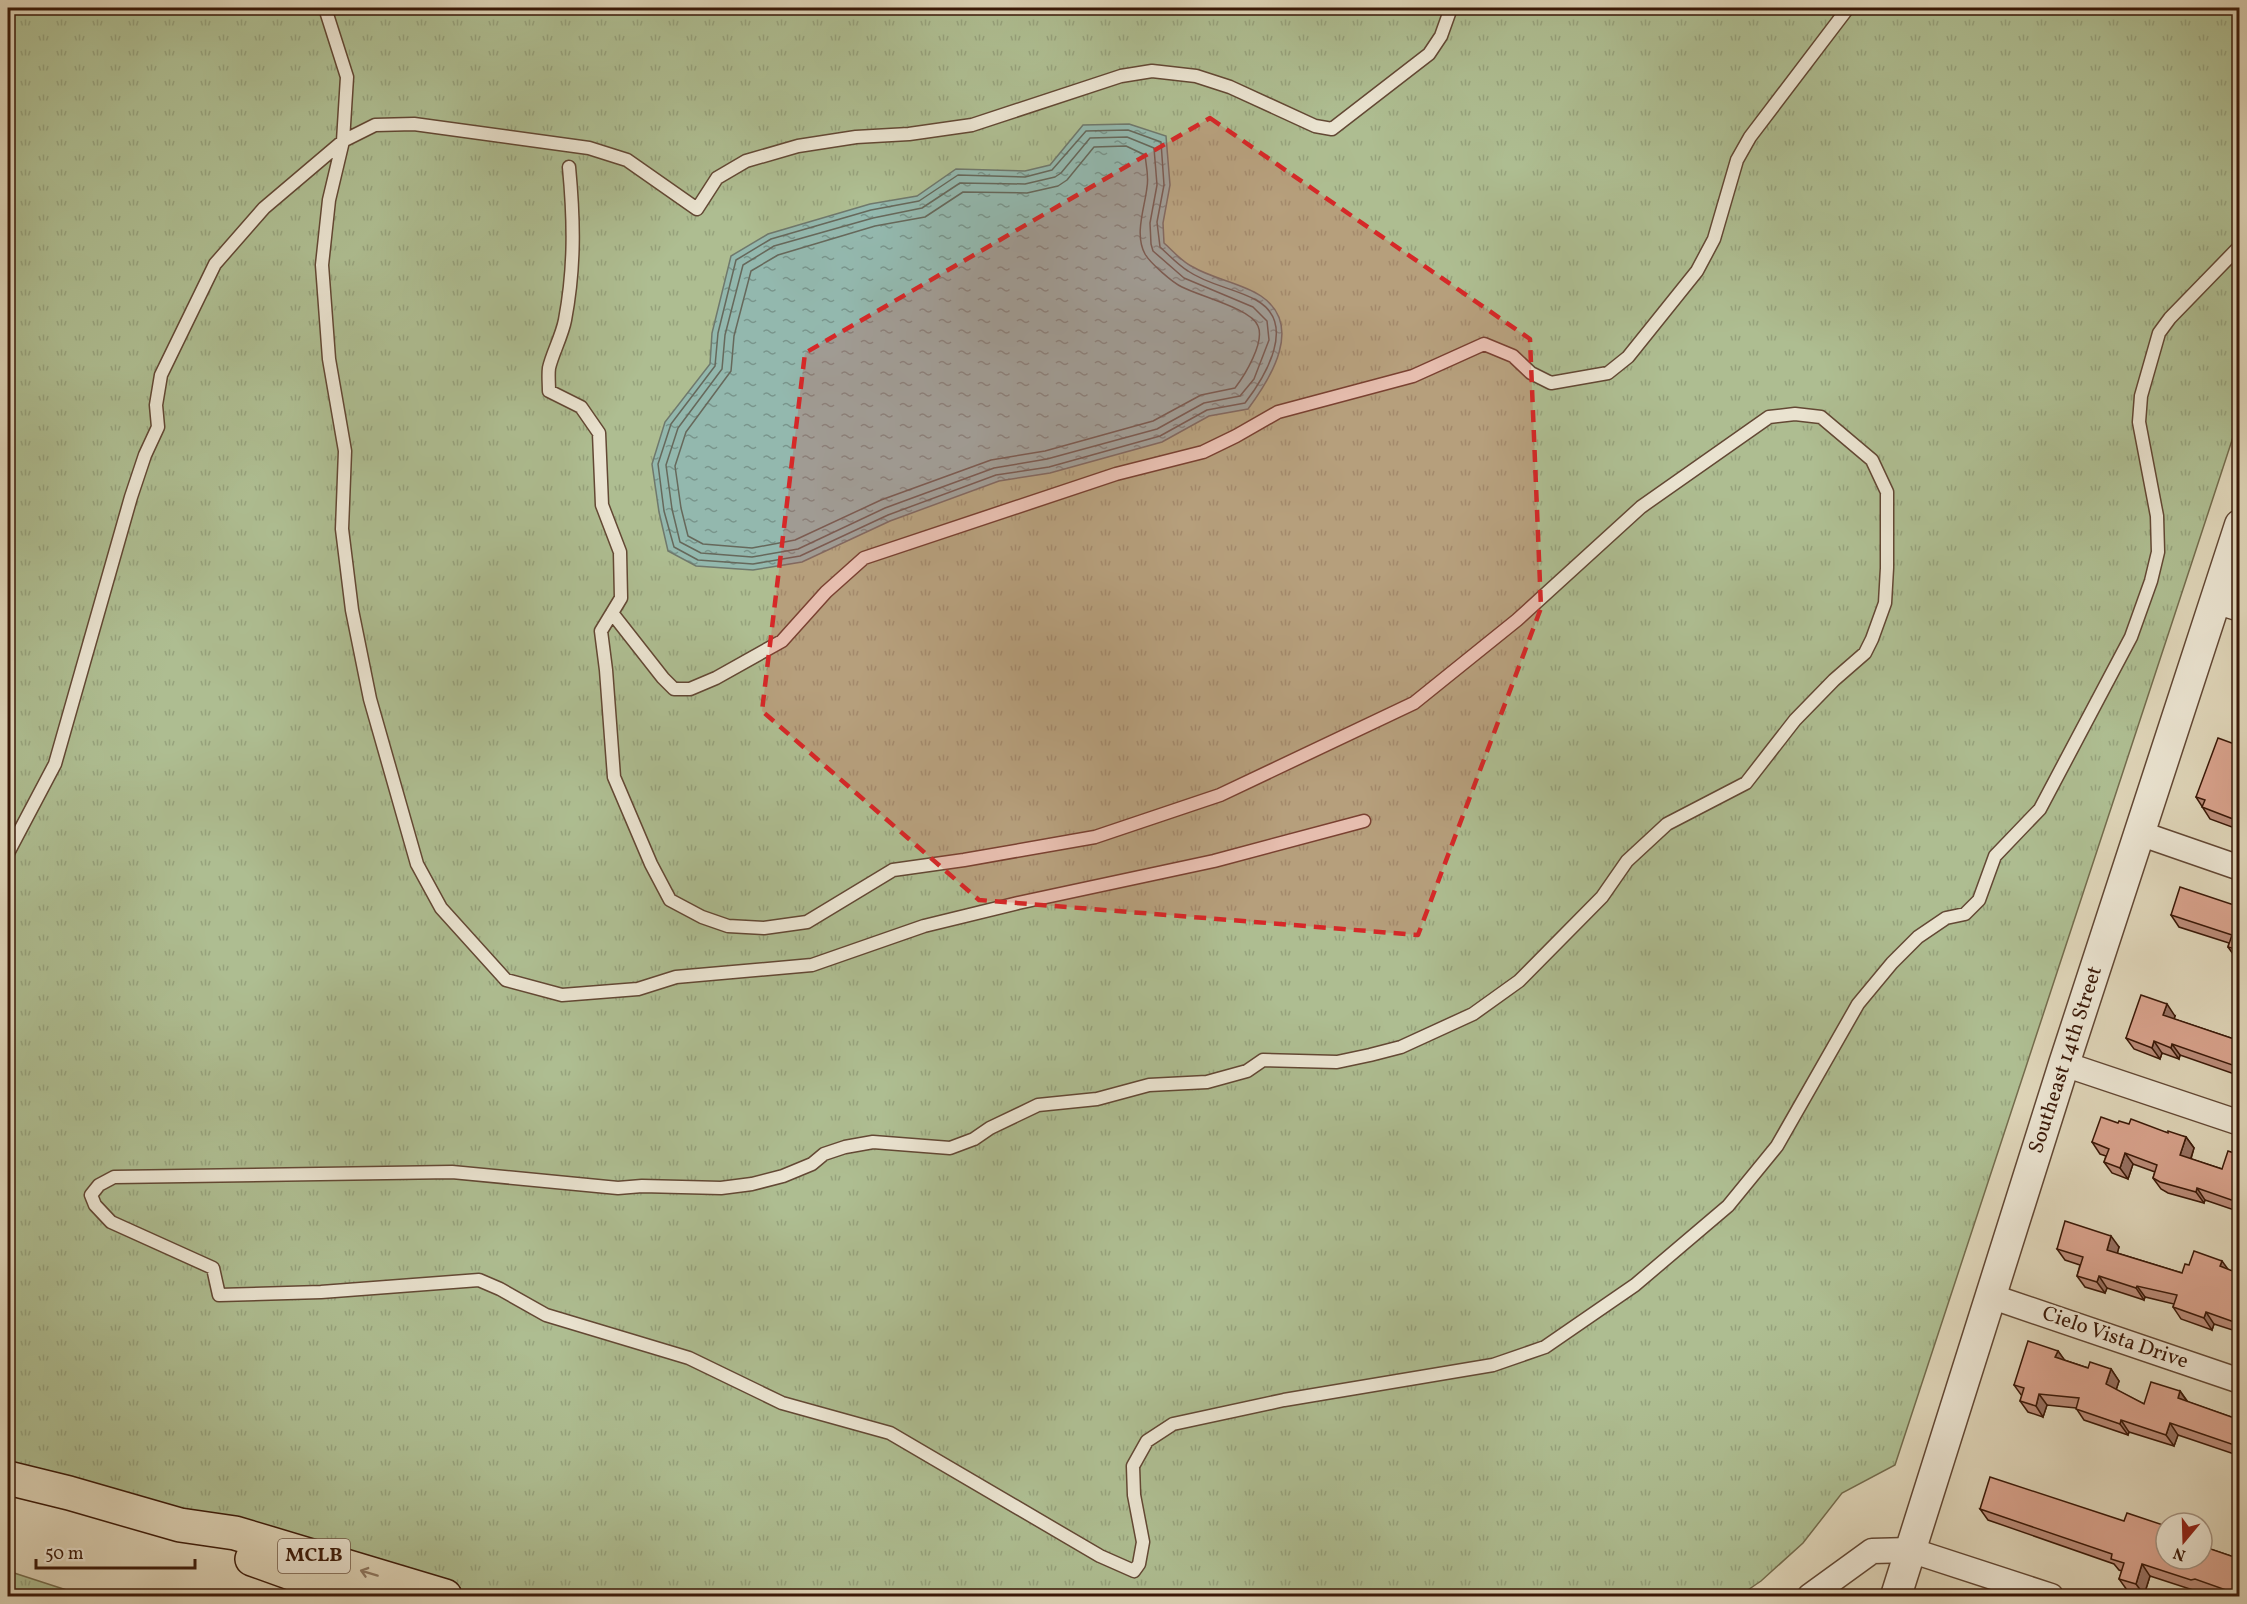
<svg xmlns="http://www.w3.org/2000/svg" width="2247" height="1604" font-family="Vollkorn,serif">
	<style>
		.grass { fill: url(#grass-tufts); stroke: #746b4c; stroke-width: 1.5 }
		.water { fill: url(#water-ripples); stroke: #6f786c; stroke-width: 1.5 }
		.lines { fill: none; stroke-linecap: round; stroke-linejoin: round }
		.shore { stroke: #66685b; stroke-width: 1.5 }
		.service-casing { stroke: #634834; stroke-width: 15 }
		.minor-casing { stroke: #634834; stroke-width: 27 }
		.tertiary-casing { stroke: #634834; stroke-width: 33 }
		.primary-casing { stroke: #3a1908; stroke-width: 36 }
		.service { stroke: #eae3d0; stroke-width: 12 }
		.minor { stroke: #eae3d0; stroke-width: 24 }
		.tertiary { stroke: #eae3d0; stroke-width: 30 }
		.primary { stroke: #ded4b7; stroke-width: 33 }
		.wall { fill: #ba8b78; stroke: #3a1908; stroke-width: 1.5 }
		.shaded-wall { fill: #977162; stroke: #3a1908; stroke-width: 1.5 }
		.building { fill: #d8a28c; stroke: #3a1908; stroke-width: 1.5 }
		.oneway { stroke: #8c7660 }
		.marked { fill: #d62828; fill-opacity: 0.2; stroke: #d62828; stroke-width: 4.5; stroke-dasharray: 12 8; stroke-linejoin: round }
		.labels { text-anchor: middle; dominant-baseline: central; stroke-width: 4.5; stroke-linejoin: round; paint-order: stroke }
		.shield { fill: #eae3d0; stroke: #6f5644; stroke-width: 1.5 }
		.shield-label { font-size: 20px; font-weight: bold; fill: #3a1908 }
		.street-label { font-size: 21px; fill: #3a1908; stroke: #eae3d0 }
	</style>
	<defs>
		<pattern id="grass-tufts" width="24" height="20" patternUnits="userSpaceOnUse" patternTransform="scale(1.5)"><rect width="24" height="20" fill="#aebd91"/><path d="M3 7l-1-3M5 7V3M7 7l1-3M15 17l-1-3M17 17v-4M19 17l1-3" fill="none" stroke="#96a27c"/></pattern>
		<pattern id="water-ripples" width="26" height="14" patternUnits="userSpaceOnUse" patternTransform="scale(1.5)"><rect width="26" height="14" fill="#93b8ae"/><path d="M2 4q2-2 4 0t4 0M15 11q2-2 4 0t4 0" fill="none" stroke="#79958c"/></pattern>
	</defs>
	<rect width="100%" height="100%" fill="#ded4b7"/>
	<filter id="stains"><feTurbulence type="fractalNoise" baseFrequency=".00333" numOctaves="4"/><feColorMatrix values="0 0 0 0 .2 0 0 0 0 .09 0 0 0 0 .02 0 0 0 .5 -.17"/></filter>
	<radialGradient id="worn" r=".72"><stop offset=".6" stop-color="#630" stop-opacity="0"/><stop offset="1" stop-color="#630" stop-opacity=".3"/></radialGradient>
	<path class="grass" d="M8,8H2239V419L1895,1465L1842,1493L1803,1543L1761,1581L1739,1596H402L8,1475Z
		M8,1571L85,1596H8Z"/>
	<path class="water" d="M1129,124L1166,136L1170,185L1163,223L1164,243C1173,251 1182,262 1193,267C1213,279 1242,283 1261,296C1304,325 1271,378 1248,409L1209,416L1162,442L1050,473L999,481L890,521L802,562L753,570L696,566L668,551L659,512L652,464L665,422L710,364L712,333L731,256L768,234L870,204L917,196L956,169L1025,171L1050,165L1083,125Z"/>
	<g class="lines">
		<path class="shore" d="M1128,130L1161,142L1164,185L1157,222L1160,247C1169,255 1178,265 1188,271C1208,285 1234,288 1256,300C1298,323 1265,377 1245,403L1207,410L1160,436L1049,467L996,475L888,515L800,556L753,564L698,560L674,547L664,511L658,464L671,424L715,366L718,333L736,260L771,239L871,210L919,201L958,175L1025,177L1052,170L1086,131Z
			M1127,137L1154,148L1157,185L1150,223L1151,244L1153,251L1184,278L1253,307L1267,321L1269,340L1254,379L1240,396L1204,403L1157,429L1047,459L994,468L885,508L798,549L752,557L701,553L680,542L672,509L666,465L678,428L722,369L725,335L743,265L774,246L873,218L922,208L960,183L1025,184L1055,177L1061,173L1090,138Z
			M1126,146L1145,155C1146,165 1149,176 1147,187C1145,207 1134,234 1145,254C1150,263 1173,283 1182,287C1199,296 1252,309 1258,326C1265,342 1245,375 1235,388L1201,395L1153,421L1045,451L991,460L881,500L795,540L752,548L703,544L688,536L681,508L675,466L686,432L731,371L734,336L751,271L778,255L875,226L925,217L963,192L1027,193L1058,186L1067,180L1094,147Z"/>
		<g class="service-casing">
			<path id="service" d="M325,8L347,77L343,141L329,200L322,265L329,359L345,451L342,529L352,610L370,699L417,864L441,908L506,980L562,995L638,989L676,977L812,965L924,926L1018,903L1214,861L1364,821
				M569,167C574,220 575,267 565,320C562,336 552,354 549,368C548,375 549,384 549,391L581,407L599,433L602,505L620,552L621,598L601,631L606,670L614,777L651,864L670,900L702,917L728,926L764,928L807,922L893,870L964,860L1095,837L1220,795L1414,703L1517,620L1641,507L1769,417L1795,414L1821,417L1872,460L1887,492V568L1885,603L1872,639L1865,653L1834,680L1795,720L1746,783L1667,824L1627,861L1602,897L1519,981L1473,1014L1401,1047L1370,1055L1337,1062L1263,1060L1247,1071L1207,1082L1149,1085L1097,1099L1038,1105L990,1128L974,1139L950,1148L873,1142L845,1147L824,1154L812,1164L783,1176L752,1184L721,1188L642,1186L618,1188L452,1172L114,1177L99,1185L91,1195L95,1205L111,1222L213,1268L219,1295L321,1292L479,1280L500,1289L546,1315L689,1358L782,1403L890,1433L1100,1556L1134,1571L1139,1564L1143,1542L1134,1495L1133,1466L1147,1441L1173,1424L1284,1400L1493,1365L1545,1347L1635,1285L1728,1206L1777,1146L1858,1004L1892,963L1918,937L1946,918L1965,914L1979,900L1995,856L2040,809L2131,637L2151,581L2158,552L2157,516L2139,422L2141,396L2159,333L2170,318L2240,246
				M612,613L663,678L674,689H690L716,678L782,641L826,592L864,558L1116,474L1203,452L1236,436L1278,412L1413,376L1484,344L1513,356L1531,373L1551,383L1608,373L1628,357L1697,271L1714,239L1737,160L1750,137L1848,8
				M8,853L55,764L131,497L145,455L158,427L156,405L161,375L215,264L264,208L343,141L375,125L414,124L589,148L627,160L697,209L717,178L746,161L798,146L856,137L909,134L972,125L1121,76L1152,71L1196,76L1230,87L1315,126L1332,129L1429,54L1441,36L1451,8"/>
		</g>
		<g class="minor-casing">
			<path id="minor" d="M2215,601L2240,609
				M2139,833L2240,868
				M2064,1064L2240,1123
				M1990,1296L2240,1381
				M1810,1596L1872,1551L1910,1550L2051,1596"/>
		</g>
		<g class="tertiary-casing">
			<path id="tertiary" d="M1896,1596L2064,1064L2240,525"/>
		</g>
		<g class="primary-casing">
			<path id="primary" d="M8,1478L69,1493L180,1525L235,1533L445,1596
				M252,1559L355,1596"/>
		</g>
		<use href="#service" class="service"/>
		<use href="#minor" class="minor"/>
		<use href="#tertiary" class="tertiary"/>
		<use href="#primary" class="primary"/>
	</g>
	<path class="wall" d="M2240,746V830L2210,819L2196,797Z
		M2240,907V959L2236,958L2228,947L2229,943L2179,927L2171,915Z
		M2175,1016L2174,1019L2240,1041V1076L2180,1055L2179,1059L2162,1053L2160,1059L2134,1049L2126,1038Z
		M2118,1123L2129,1124L2186,1137L2194,1148L2191,1159L2222,1169L2240,1155V1212L2205,1200L2204,1203L2168,1193L2161,1189L2153,1178L2155,1172L2133,1164L2128,1179L2112,1173L2104,1162L2106,1156L2100,1154L2092,1142Z
		M2119,1247L2117,1253L2182,1273L2189,1265L2228,1270L2240,1274V1334L2239,1332L2214,1324L2212,1330L2181,1319L2173,1307L2174,1304L2145,1297L2144,1300L2107,1288L2105,1293L2085,1287L2077,1276L2080,1265L2065,1260L2057,1249Z
		M2058,1351L2064,1360L2088,1368L2111,1369L2119,1381L2116,1390L2144,1404L2180,1391L2188,1402L2240,1420V1456L2178,1435L2174,1446L2129,1432L2128,1435L2084,1420L2076,1408L2047,1405L2043,1417L2028,1412L2020,1401L2022,1396L2014,1385Z
		M1980,1509L2202,1559V1537L2208,1546L2207,1548L2240,1559V1596H2219L2203,1591L2199,1592L2150,1576L2144,1595L2127,1590L2119,1579L2122,1571L2119,1570L2114,1564L1988,1520Z"/>
	<path class="shaded-wall" d="M2234,816L2240,824V828L2233,819Z
		M2167,1004L2175,1016L2171,1027L2163,1015Z
		M2154,1041L2162,1053L2160,1059L2152,1048Z
		M2172,1044L2180,1055L2179,1059L2171,1048Z
		M2186,1137L2194,1148L2188,1167L2180,1155Z
		M2125,1153L2133,1164L2128,1179L2120,1168Z
		M2197,1188L2205,1200L2204,1203L2196,1192Z
		M2111,1236L2119,1247L2115,1262L2107,1250Z
		M2222,1261L2230,1272L2220,1266Z
		M2099,1276L2107,1288L2105,1293L2097,1282Z
		M2137,1286L2145,1297L2144,1300L2136,1288Z
		M2206,1312L2214,1324L2212,1330L2204,1318Z
		M2058,1351L2066,1362L2055,1357Z
		M2111,1369L2119,1381L2114,1396L2106,1384Z
		M2180,1391L2188,1403L2178,1398Z
		M2039,1394L2047,1405L2043,1417L2036,1406Z
		M2121,1420L2129,1432L2128,1435L2120,1424Z
		M2170,1423L2178,1435L2174,1446L2166,1435Z
		M2202,1537L2208,1546L2205,1556L2202,1552Z
		M2142,1564L2150,1576L2144,1595L2136,1584Z"/>
	<path class="building" d="M2218,738L2240,746V818L2234,816L2233,819L2202,807L2205,800L2196,797Z
		M2180,887L2240,907V950L2228,947L2232,935L2171,915Z
		M2141,995L2167,1004L2163,1015L2240,1041V1065L2238,1067L2172,1044L2171,1048L2154,1041L2152,1048L2126,1038Z
		M2101,1117L2118,1123L2119,1121L2129,1124L2131,1119L2168,1133V1131L2186,1137L2180,1155L2222,1169L2228,1151L2240,1155V1203L2197,1188L2196,1192L2160,1182L2153,1178L2157,1165L2125,1153L2120,1168L2104,1162L2109,1149L2092,1142Z
		M2065,1221L2111,1236L2107,1250L2182,1273L2185,1264L2189,1265L2194,1251L2222,1261L2220,1266L2240,1274V1330L2236,1328L2237,1323L2206,1312L2204,1318L2173,1307L2177,1295L2137,1286L2136,1288L2099,1276L2097,1282L2077,1276L2083,1257L2057,1249Z
		M2028,1341L2058,1351L2055,1357L2088,1368L2090,1362L2111,1369L2106,1384L2144,1404L2151,1382L2180,1391L2178,1398L2240,1420V1447L2170,1423L2166,1435L2121,1420L2120,1424L2076,1409L2079,1398L2039,1394L2036,1406L2020,1401L2024,1388L2014,1385Z
		M1990,1477L2124,1521L2127,1513L2166,1526V1559H2202V1546L2240,1559V1595L2195,1579L2191,1580L2142,1564L2136,1584L2119,1579L2124,1563L2111,1559L2112,1554L1980,1509Z"/>
	<defs><path id="oneway-shaft" d="M-6 0H5M1.5-3L5.5 0L1.5 3" fill="none" stroke-width="1.6" stroke-linecap="round" stroke-linejoin="round" transform="scale(1.5)"/></defs>
	<use class="oneway" href="#oneway-shaft" transform="translate(369 1573) rotate(-163)"/>
	<path class="marked" d="M1210,118L1530,339L1541,608L1418,935L979,900L762,711L805,353Z"/>
	<g class="labels">
		<rect class="shield" x="278" y="1539" width="72" height="34" rx="4.5"/>
		<g class="shield-label">
			<text x="314" y="1556">MCLB</text>
		</g>
		<g class="street-label">
			<text transform="translate(2066 1060) rotate(-72)">Southeast 14th Street</text>
			<text transform="translate(2115 1338) rotate(19)">Cielo Vista Drive</text>
		</g>
	</g>
	<rect width="2247" height="1604" fill="none" stroke="#ded4b7" stroke-width="30"/>
	<rect x="9" y="9" width="2229" height="1586" fill="none" stroke="#3a1908" stroke-width="3"/>
	<rect x="15" y="15" width="2217" height="1574" fill="none" stroke="#3a1908" stroke-width="1.5"/>
	<g transform="translate(2184 1541) rotate(199)"><circle r="28" fill="#eae3d0" stroke="#a49280" stroke-width="1.5"/>
	<path d="M0-4.5L10 22L0 15L-10 22Z" fill="#8f2418"/>
	<text y="-9" font-size="16" font-weight="bold" text-anchor="middle" fill="#3a1908">N</text>
	</g>
	<path d="M36 1559v9h159v-9" fill="none" stroke="#3a1908" stroke-width="3"/>
	<text x="45" y="1559" font-size="18" fill="#3a1908" stroke="#eae3d0" stroke-width="4.5" paint-order="stroke">50 m</text>
	<rect width="100%" height="100%" filter="url(#stains)"/>
	<rect width="100%" height="100%" fill="url(#worn)"/>
</svg>
